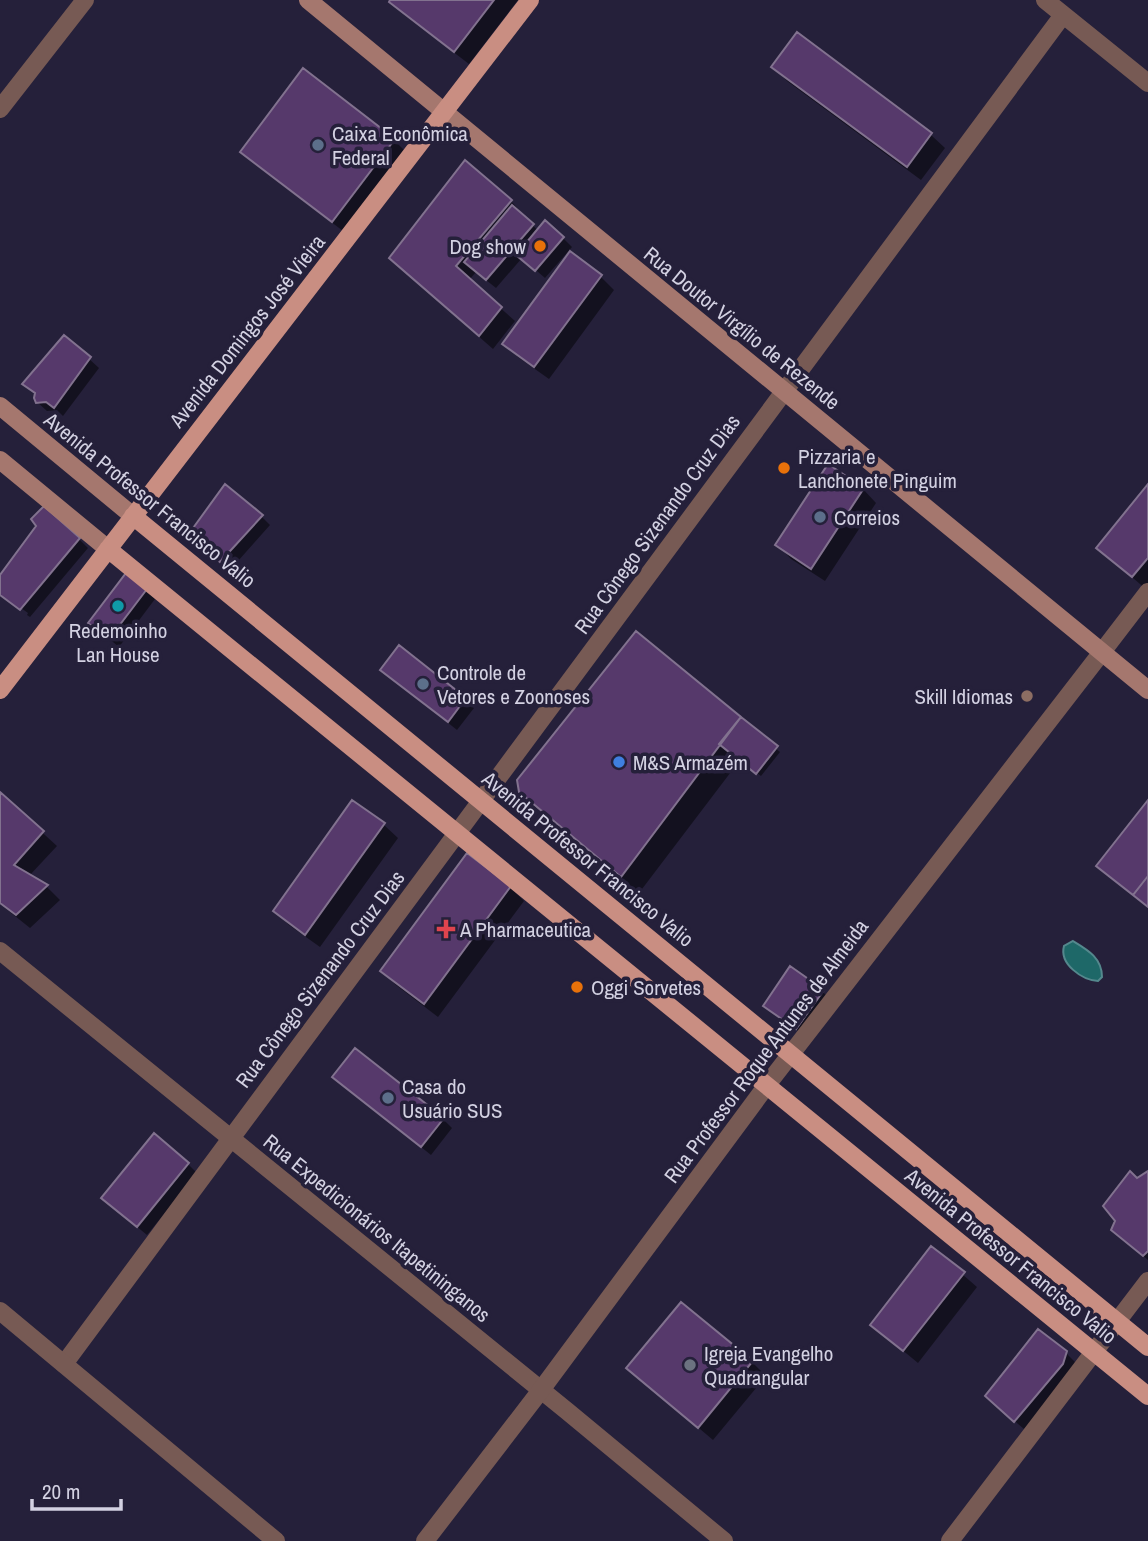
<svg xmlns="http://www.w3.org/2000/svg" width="1148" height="1541" font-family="'Archivo Narrow',sans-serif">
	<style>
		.water { fill: #1e6868; stroke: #54888d; stroke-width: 2 }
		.shadow { fill: #0007 }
		.building { fill: #56396b; stroke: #82728f; stroke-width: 2 }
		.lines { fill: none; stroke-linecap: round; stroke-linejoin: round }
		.minor { stroke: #775a54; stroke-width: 18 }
		.tertiary { stroke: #775a54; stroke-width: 18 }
		.secondary { stroke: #a5776e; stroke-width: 18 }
		.primary { stroke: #c98e82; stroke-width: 18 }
		.service-dot { fill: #5c6f8a; stroke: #25203a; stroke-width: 2.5 }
		.food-dot { fill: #e8710a; stroke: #25203a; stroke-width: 2.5 }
		.culture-dot { fill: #0f9aa8; stroke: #25203a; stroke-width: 2.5 }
		.education-dot { fill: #8d6e63; stroke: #25203a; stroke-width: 2.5 }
		.shop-dot { fill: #3f7fe0; stroke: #25203a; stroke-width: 2.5 }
		.health-dot { fill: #e0444e; stroke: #25203a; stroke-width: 2.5 }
		.worship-dot { fill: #6b7280; stroke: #25203a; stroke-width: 2.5 }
		.labels { text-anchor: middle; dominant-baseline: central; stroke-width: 7; stroke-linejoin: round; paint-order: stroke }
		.poi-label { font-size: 21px; fill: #d3d1e2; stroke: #25203a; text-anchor: start }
		.street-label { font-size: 21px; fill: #d3d1e2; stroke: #25203a }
	</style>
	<rect width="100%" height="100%" fill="#25203a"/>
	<path class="water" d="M1073,941C1088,950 1102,958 1102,977L1098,981C1082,980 1059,964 1064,946Z"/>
	<path class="shadow" d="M392,0H518L469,64L405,15L391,1Z
		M797,35L931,135L945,148L921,180L787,81L774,67Z
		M304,71L394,140L408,154L347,234L256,165L243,151Z
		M511,201L538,231L563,238L572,247L545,278L522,258L496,288L476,272L469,280L515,321L493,349L405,272Z
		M601,277L614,290L549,379L518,357L505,343Z
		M65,337L99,368L63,416L57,410L47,411L37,402V395L25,383Z
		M1148,487V588L1147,590L1098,548Z
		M863,489L876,503L825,581L791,559L778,545Z
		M261,516L270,525L230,570L199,544Z
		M79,539L88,548L30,617L27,615L28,613L0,593V578Z
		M146,590L155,599L119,647L90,623Z
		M636,633L780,752L761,776L740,760L639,893L540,810L521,791Z
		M399,648L474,708L457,730L382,670Z
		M0,794L57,846L29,876L47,887L60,900L30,928L0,904Z
		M353,802L384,825L398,838L320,947L289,925L275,911Z
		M510,887L524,901L438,1017L396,985L382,971Z
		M822,991L831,1000L806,1037L765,1005Z
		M334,1077L443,1119L452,1128L431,1155Z
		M188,1164L197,1173L147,1235L113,1207Z
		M1148,1174V1260L1113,1229L1137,1180Z
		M932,1248L977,1287L918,1363L872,1325Z
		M1066,1353L1075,1362L1071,1374L1024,1429L996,1405Z
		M752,1362L766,1376L713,1440L628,1368Z"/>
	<path class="building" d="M390,0H494L454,52L389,2Z
		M797,32L932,133L907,167L771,67Z
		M303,68L395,139L332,222L240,152Z
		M465,160L512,200L456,266L502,307L479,336L389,258Z
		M512,205L534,224L486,280L464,262Z
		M545,220L564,237L535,271L516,255Z
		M570,251L602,275L534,367L502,344Z
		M64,335L91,357L54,408L46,402L36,403L34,398L35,393L22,384Z
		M828,464L864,488L811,569L775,545Z
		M225,484L263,515L220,562L188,535Z
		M1148,484V558L1132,577L1096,548Z
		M44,506L80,538L20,610L0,595V575L36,526L31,519Z
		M126,573L147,589L109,639L88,623Z
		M636,631L741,717L621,877L519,792L517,780Z
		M399,645L466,698L448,722L380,670Z
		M741,717L778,746L756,774L719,744Z
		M0,792L44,831L14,865L48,885L16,915L0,903Z
		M352,800L385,823L305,935L273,911Z
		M1148,800V876L1133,895L1096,866Z
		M467,853L511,886L424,1004L380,971Z
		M1148,876V907L1133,895Z
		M790,966L824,990L796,1029L763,1006Z
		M355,1048L444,1118L421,1147L332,1077Z
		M154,1133L189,1163L137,1227L101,1198Z
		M1130,1171L1137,1178L1148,1171V1251L1143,1256L1111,1230L1115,1221L1103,1206Z
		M931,1246L965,1272L903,1351L870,1325Z
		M681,1302L753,1361L698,1428L626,1368Z
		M1038,1329L1067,1351L1063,1364L1014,1422L985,1396Z"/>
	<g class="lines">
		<path class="minor" d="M1045,0L1148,83
			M0,109L85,0
			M1102,652L1148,592
			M0,951L567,1411L724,1541
			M64,1364L1063,15
			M950,1541L1148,1281"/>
		<path class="tertiary" d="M0,1311L276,1541
			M425,1541L541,1390L767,1085L1102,652"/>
		<path class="secondary" d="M308,0L1148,690
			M0,406L133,516
			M0,460L108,549"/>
		<path class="primary" d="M133,516L1148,1347
			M108,549L1148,1396
			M0,690L530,0"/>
	</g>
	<g class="service-dot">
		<circle cx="318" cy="145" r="7"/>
		<circle cx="820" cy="517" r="7"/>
		<circle cx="423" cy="684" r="7"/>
		<circle cx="388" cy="1098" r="7"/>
	</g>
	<g class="food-dot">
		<circle cx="540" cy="246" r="7"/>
		<circle cx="784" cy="468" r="7"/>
		<circle cx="577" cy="987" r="7"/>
	</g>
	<circle class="culture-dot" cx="118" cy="606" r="7"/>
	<circle class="education-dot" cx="1027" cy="696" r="7"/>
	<circle class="shop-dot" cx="619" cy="762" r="7"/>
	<path class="health-dot" d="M442.5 918.5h7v7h7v7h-7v7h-7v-7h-7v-7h7z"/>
	<circle class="worship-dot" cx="690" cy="1365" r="7"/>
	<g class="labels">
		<g class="poi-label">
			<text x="332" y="133">Caixa Econômica<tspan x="332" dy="24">Federal</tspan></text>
			<text x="526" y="246" text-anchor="end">Dog show</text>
			<text x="798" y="456">Pizzaria e<tspan x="798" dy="24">Lanchonete Pinguim</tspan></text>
			<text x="834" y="517">Correios</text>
			<text x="118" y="630" text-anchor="middle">Redemoinho<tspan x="118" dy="24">Lan House</tspan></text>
			<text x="437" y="672">Controle de<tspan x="437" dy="24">Vetores e Zoonoses</tspan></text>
			<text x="1013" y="696" text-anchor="end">Skill Idiomas</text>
			<text x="633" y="762">M&amp;S Armazém</text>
			<text x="460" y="929">A Pharmaceutica</text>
			<text x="591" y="987">Oggi Sorvetes</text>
			<text x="402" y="1086">Casa do<tspan x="402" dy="24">Usuário SUS</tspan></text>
			<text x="704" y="1353">Igreja Evangelho<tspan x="704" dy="24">Quadrangular</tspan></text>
		</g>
		<g class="street-label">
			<text transform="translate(742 328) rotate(39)">Rua Doutor Virgílio de Rezende</text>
			<text transform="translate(247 331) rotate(-52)">Avenida Domingos José Vieira</text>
			<text transform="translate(150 500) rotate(39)">Avenida Professor Francisco Valio</text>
			<text transform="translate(657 524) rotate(-54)">Rua Cônego Sizenando Cruz Dias</text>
			<text transform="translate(588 859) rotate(39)">Avenida Professor Francisco Valio</text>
			<text transform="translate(320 979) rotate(-53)">Rua Cônego Sizenando Cruz Dias</text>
			<text transform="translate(766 1051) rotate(-53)">Rua Professor Roque Antunes de Almeida</text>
			<text transform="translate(377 1228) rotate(39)">Rua Expedicionários Itapetininganos</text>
			<text transform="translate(1011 1256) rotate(39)">Avenida Professor Francisco Valio</text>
		</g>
	</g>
	<path d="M32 1499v10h89v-10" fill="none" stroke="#d3d1e2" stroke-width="3.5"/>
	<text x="42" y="1499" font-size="21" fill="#d3d1e2" stroke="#25203a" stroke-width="5" paint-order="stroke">20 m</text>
</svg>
